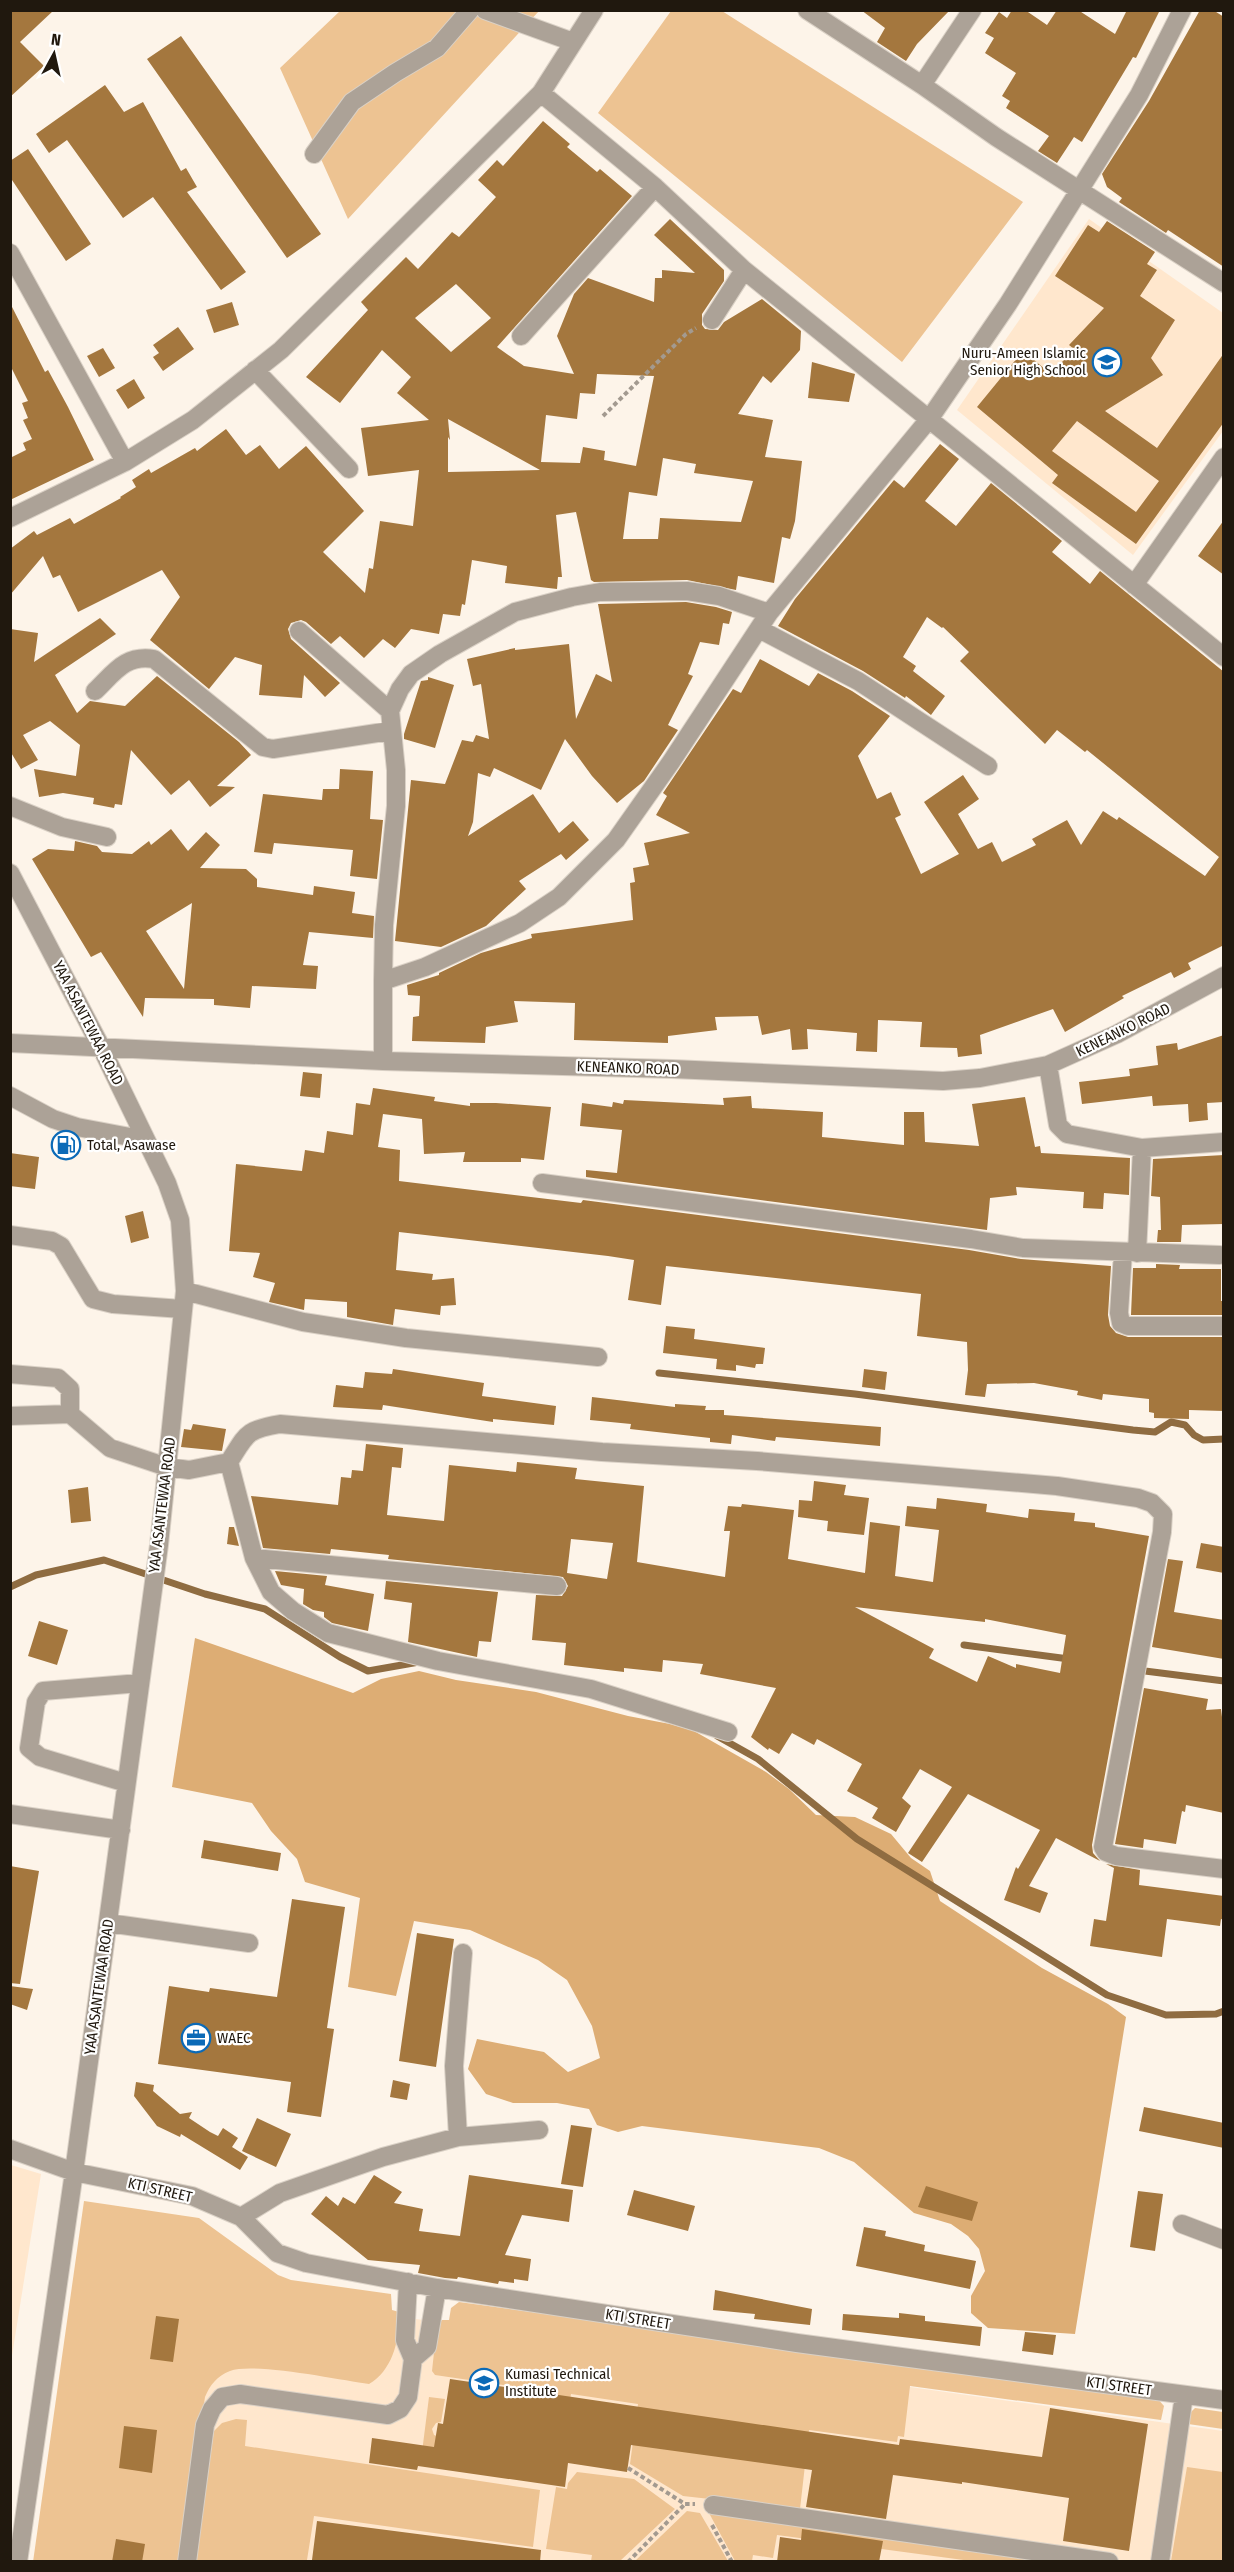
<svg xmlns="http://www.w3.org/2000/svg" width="1234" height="2572" font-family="'Fira Sans Condensed',sans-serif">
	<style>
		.built { fill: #ffe7cd }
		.green { fill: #edc392 }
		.forest { fill: #ddad74 }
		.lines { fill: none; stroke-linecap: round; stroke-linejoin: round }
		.stream { stroke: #8f6c41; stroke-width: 7 }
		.building { fill: #a4773e; fill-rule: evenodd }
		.minor-casing { stroke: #dad1c6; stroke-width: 20 }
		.path { stroke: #a39a90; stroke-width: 4; stroke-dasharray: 4.5 3; stroke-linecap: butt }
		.minor { stroke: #aca297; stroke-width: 18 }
		.labels { text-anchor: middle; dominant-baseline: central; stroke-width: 4.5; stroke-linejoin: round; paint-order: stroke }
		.poi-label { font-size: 15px; fill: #20180e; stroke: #fff; text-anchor: start }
		.street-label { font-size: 15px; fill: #20180e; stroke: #fff }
	</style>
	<rect width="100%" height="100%" fill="#fdf4e9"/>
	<path class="built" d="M1089,219L1223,313V431L1133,555L957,410Z
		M11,2165L41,2174L11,2362L10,2165Z
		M149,2285L541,2335L1223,2431V2561L61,2562Z"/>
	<path class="green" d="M340,11H539L348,219L280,68Z
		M671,11H722L1023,202L902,362L598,113Z
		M84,2201L199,2218L278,2275L291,2280L391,2294L392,2310L399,2312C400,2339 393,2370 369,2384C339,2380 254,2362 230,2371C217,2376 210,2385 205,2397L180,2561L33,2562Z
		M459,2302L1157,2398L1164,2406L1161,2420L910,2386L904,2437L898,2436L897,2442L809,2430L800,2509L683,2496L630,2464L638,2404L571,2394L567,2417L554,2415L557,2393L435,2375L432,2371L437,2325L442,2320H449L451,2308Z
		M429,2397L445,2399L441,2422L436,2423L432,2429L434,2435L439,2437L436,2462L421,2460Z
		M1195,2408L1223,2412V2429L1188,2424L1191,2412Z
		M236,2419L247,2420L245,2446L540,2490L533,2547L314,2516L307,2560L315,2561L195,2562L214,2431L222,2423Z
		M1187,2467L1223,2472V2561H1171Z
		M577,2472L634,2479L675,2509L620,2561H591L592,2555L546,2549L556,2487L567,2489L568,2483Z
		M687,2511L700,2513L728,2561H635Z
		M709,2513L840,2526L1096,2561H971L777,2535L773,2558L753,2555L752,2561H735Z"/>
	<path class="forest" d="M195,1638L353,1693L381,1679L419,1671L456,1680L536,1692L628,1716L670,1724L694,1731L766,1772L789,1789L816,1815L855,1817L891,1834L911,1858L930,1871L940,1901L1042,1968L1108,2004L1126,2017L1075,2334L988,2328L971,2313V2296L985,2271L979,2249L968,2236L951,2224L914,2213L854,2162L819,2148L642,2126L618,2132L597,2125L589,2109L557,2103H513L486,2094L468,2069L477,2039L544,2052L568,2072L600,2058L592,2026L567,1980L538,1960L470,1930L414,1921L396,1996L348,1987L360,1898L305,1882L297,1859L271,1831L252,1803L172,1787Z"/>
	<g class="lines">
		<path class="stream" d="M659,1373L855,1394L1133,1430L1155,1432L1171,1422L1185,1425L1194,1435L1203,1440L1224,1439
			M10,1587L36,1575L104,1560L205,1594L265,1609L340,1657L368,1671L419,1662
			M964,1645L1069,1659
			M1145,1671L1224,1681
			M717,1736L758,1759L857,1839L1107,1995L1166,2015L1216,2014L1224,2011"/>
	</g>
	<path class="building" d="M10,10H54L20,42L44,66L10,97Z
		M861,10H950L917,44L906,61L877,42L885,28Z
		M1012,10H1025L1047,25L1057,10H1078L1115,34L1127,10H1160L1136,58L1133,57L1082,142L1074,137L1057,163L1038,151L1049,136L1006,108L1010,101L1002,96L1016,73L985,53L994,38L985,33L999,12L1007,18Z
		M1200,10H1213L1224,17V267L1168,230L1166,233L1119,202L1122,198L1107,187L1102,174L1149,101Z
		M181,36L321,234L287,258L147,59Z
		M105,85L124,112L143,102L181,171L186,168L197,187L187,192L246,272L221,290L153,197L123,218L67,140L49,153L36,134Z
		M543,121L570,144L567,147L597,172L600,169L632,196L497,347L524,366L574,374L557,336L574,294L588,278L654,302L655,278H662V270L695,273L654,235L670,219L724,270V281L702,314V325L705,329L718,330L724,322L762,299L801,331L800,350L771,383L763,376L738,414L773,420L765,457L802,461L795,521L790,539L782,537L774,583L738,576L736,590L687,580L594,582L591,580L576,512L556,515L562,577H558L557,589L505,583L507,566L472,560L465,605L462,604L460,616L443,614L439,634L411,629L395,648L383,639L364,658L340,636L331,644L306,622L301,620L291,623L288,629L291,639L340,683L325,697L304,675L302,698L259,695L262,665L235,657L209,689L150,640L180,597L162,570L78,612L60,575L53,578L43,556L10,595V549L34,531L37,535L70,518L74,524L121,498L120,497L136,487L132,480L149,469L151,473L195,448L197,451L226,429L246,455L260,445L279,469L306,446L364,511L323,552L365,593L369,568L373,569L380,521L413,526L419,470L368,476L361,428L429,420L397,393L411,377L382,350L340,403L306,377L368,310L361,302L406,257L418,269L452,232L459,237L496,197L478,180L497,160L503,166ZM456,284L491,318L451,352L415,318ZM597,374L654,376L636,466L604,460L605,451L583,447L580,463L541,462L546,415L577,419L580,393L595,394ZM448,419L540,470L448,472V437L450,440ZM663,458L696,464L694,473L753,481L741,522L660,518L658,539H623L629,492L657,496Z
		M28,149L91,244L66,261L10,177V161Z
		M1107,221L1155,252L1147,264L1157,270L1140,296L1175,320L1151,358L1163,375L1105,411L1157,448L1224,353V422L1136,544L1052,483L1058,475L977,407L1023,351L1051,374L1074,349L1069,345L1104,308L1055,276L1088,225L1099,232ZM1077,421L1159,481L1136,512L1052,451Z
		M232,302L239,325L214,333L206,310Z
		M10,303L45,372L48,370L68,407L94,460L10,500V458L26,450L23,443L32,439L23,420L28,418L22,403L28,401L10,365Z
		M178,327L194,349L163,371L153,357L159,353L153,345Z
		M103,348L115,368L99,377L87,356Z
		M812,362L855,374L849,402L808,398Z
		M134,379L145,398L128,409L116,390Z
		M940,444L959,459L925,501L956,526L991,483L1062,541L1052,552L1090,584L1100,571L1224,672V945L1188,963L1191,969L1174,978L1171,972L1122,996L1124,998L1065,1032L1053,1009L980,1035L982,1054L958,1057L957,1048L920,1047L922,1022L878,1020L877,1052L856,1051L857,1033L807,1029L808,1049L792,1050L790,1029L762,1035L758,1016L715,1017L717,1030L668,1036V1043L574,1040L575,1003L514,1001L518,1022L486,1027L485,1043L412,1041L413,1017L419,1016L420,996L408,995L407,985L439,975V973L481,953L532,938L531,934L633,920L630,883L635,882L633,868L649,865L644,843L690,833L656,815L667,796L663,793L733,689L741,693L760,659L809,686L818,673L852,691L890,716L858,756L877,799L891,792L901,815L895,818L921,874L959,854L924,802L963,775L979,799L958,814L978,849L992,842L1002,862L1036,845L1032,839L1067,820L1081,845L1103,811L1117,820L1119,817L1205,876L1219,857L1087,750L1085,752L1057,730L1045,744L960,661L969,652L943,627L942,628L927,617L903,657L916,666L913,671L945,696L931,715L906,696L905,698L863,671L778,626L795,599L894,480L904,488Z
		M1224,520V575L1198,556Z
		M686,602L716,607L732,612L729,624L723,623L719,645L700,642L688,674L693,676L668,725L678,730L644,781L617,803L592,776L565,739L541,790L494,768L490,777L478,773L473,822L468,836L533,794L559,833L573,821L589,840L566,860L561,854L519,881L526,889L486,926L441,947L395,941L411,780L445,784L462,740L473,742L476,735L489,739L481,684L473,686L467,659L515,648V650L569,644L576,719L596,674L612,682L598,604Z
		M100,618L116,634L55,675L77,713L90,701L125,706L157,676L239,742L251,755L217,786L235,787L210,807L189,780L171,795L131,750L122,805L115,804L114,808L93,804L94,798L63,793L39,797L34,769L76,776L80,745L50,721L23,735L38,760L21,769L10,751V629L38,633L34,662Z
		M428,677L454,685L435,748L404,739V734L421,681L428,680Z
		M340,769L373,771L370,819L383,820L377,879L350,876L353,850L274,843L272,854L254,852L263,794L322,800L323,789H339Z
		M171,829L188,851L206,832L220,845L200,868L246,869L257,879V887L313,895L314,886L355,892L352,913L374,916L373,938L309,932L303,965L318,966L316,989L252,986L250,1008L214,1005V999L145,998L143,1017L101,952L91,957L32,859L48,849L74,851L75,841L97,846L102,852L132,854L149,841L151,845ZM192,903L184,989L146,931Z
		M1224,1035V1102L1207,1103L1208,1120L1189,1122L1188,1104L1153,1106L1152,1096L1082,1104L1079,1082L1130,1076L1129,1069L1158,1065L1156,1046L1177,1043L1178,1050Z
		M303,1072L322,1074L320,1098L300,1096Z
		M373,1088L435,1097L434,1101L470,1106V1103H496L551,1107L544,1160L521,1158V1162H463L465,1152L424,1154L422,1119L383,1114L378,1147L400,1150L399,1181L581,1203L583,1200L969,1250L1021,1259L1111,1266L1108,1315L1110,1326L1116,1333L1128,1337H1224V1411L1189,1410V1419L1154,1418V1413L1149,1412V1399L1103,1394L1102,1400L1077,1395L1078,1391L1034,1383L987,1384L985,1397L965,1395L968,1370L967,1342L917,1336L921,1294L666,1266L661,1305L628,1300L634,1260L608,1256L399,1232L396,1270L433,1274L432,1280L454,1278L456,1305L441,1306L440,1315L395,1309L393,1325L347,1317V1302L305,1299L304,1310L269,1302L275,1283L253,1277L260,1253L229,1251L236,1164L302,1171L305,1150L324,1153L327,1131L353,1135L356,1103L370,1105Z
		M751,1096L752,1108L823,1112L822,1137L904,1145V1112H924L925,1142L979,1146L972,1104L1025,1097L1035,1147L1040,1146L1041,1153L1130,1158L1129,1195L1104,1193L1103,1209L1083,1208L1084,1192L1016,1187L1017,1195L990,1198L987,1230L586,1177V1170L617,1173L622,1130L580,1126L582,1103L612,1107L613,1102L623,1104L624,1100L724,1105L723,1098Z
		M10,1153L39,1157L35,1189L10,1186Z
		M1224,1155V1224L1182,1225L1181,1242H1157L1158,1230H1161L1160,1197L1151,1196L1153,1159Z
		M143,1211L149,1238L131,1243L125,1216Z
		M1156,1264L1180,1265L1179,1269H1221V1301H1224V1315H1131L1133,1268H1156Z
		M666,1326L695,1329L694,1339L765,1348L763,1364H756L755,1368L736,1365V1371L716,1369L717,1359L663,1353Z
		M393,1369L484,1383L482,1396L556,1406L554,1425L493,1419V1422L383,1405L382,1410L333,1407L336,1385L363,1388L365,1372L392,1374Z
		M864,1369L887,1372L885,1390L862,1387Z
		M592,1397L675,1407V1404L706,1406L705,1410H724V1415L881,1427L880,1446L776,1437L775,1441L732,1435L731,1444L710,1442V1438L630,1429L631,1424L590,1420Z
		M193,1424L226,1429L222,1451L181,1447L184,1429L191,1430Z
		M366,1444L403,1448L401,1468L392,1467L387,1515L444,1521L449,1465L516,1472L517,1462L577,1468L575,1479L644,1486L637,1562L725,1577L730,1531H724L728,1506L741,1507L742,1504L794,1510L788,1559L865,1573L870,1522L900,1526L895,1576L933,1582L939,1530L905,1526L907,1506L936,1509L937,1498L987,1504L986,1512L1028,1518L1029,1509L1075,1513L1074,1521L1095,1523V1527L1149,1536L1092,1845L1093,1853L1100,1861L1056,1838L1029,1886L1048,1893L1040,1913L1004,1900L1016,1867L1018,1869L1040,1830L968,1794L922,1862L908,1853L952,1787L920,1769L902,1798L911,1806L896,1832L872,1818L878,1808L847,1791L862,1764L817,1739L814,1745L792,1733L779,1754L769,1748L768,1750L751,1737L776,1688L700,1674L703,1664L663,1660L662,1672L624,1668V1672L564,1665L566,1643L532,1640L536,1595L562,1596L568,1586L563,1577L388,1559L389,1555L331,1549L330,1554L263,1548L251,1496L338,1505L341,1477L351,1478L352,1470L363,1471ZM571,1539L613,1543L607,1579L567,1573ZM855,1607L985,1622V1619L1066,1635L1060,1673L1016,1664V1668L988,1656L977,1682L929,1658L934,1649Z
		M814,1481L846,1485L844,1495L869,1498L864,1535L827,1531L828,1521L798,1517L799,1500L812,1501Z
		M88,1487L91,1521L71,1523L68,1490Z
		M229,1527H234L239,1546L227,1544Z
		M1201,1543L1224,1547V1573L1196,1568Z
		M1168,1559L1183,1561L1174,1612L1224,1620V1659L1152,1647Z
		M275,1571L327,1576L325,1585L374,1594L368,1631L332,1623L324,1617V1612L313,1610L303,1604L304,1589L281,1585Z
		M386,1581L498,1592L491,1642L479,1641L477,1657L408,1642L412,1603L384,1599Z
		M39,1621L68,1630L57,1665L28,1656Z
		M1144,1688L1208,1699L1206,1710L1221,1709L1224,1733V1813L1186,1805L1185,1812L1182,1811L1176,1844L1144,1839L1143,1848L1115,1844Z
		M204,1840L281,1853L278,1871L201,1858Z
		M1106,1864L1140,1870L1139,1885L1224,1896V1920L1221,1919L1220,1926L1167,1919L1162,1957L1090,1946L1094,1919L1106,1921L1114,1868Z
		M10,1866L39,1871L20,1984L10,1983Z
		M292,1899L345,1907L327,2028L334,2029L321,2117L287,2112L291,2082L158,2064L169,1986L209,1992L210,1988L277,1997Z
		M417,1933L454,1939L436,2067L399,2061Z
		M10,1986L33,1989L27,2010L10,2004Z
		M393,2080L410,2084L407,2100L390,2097Z
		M136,2082L154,2085L153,2091L180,2114L192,2112L189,2118L210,2132L218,2136L223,2128L238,2138L232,2147L248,2157L240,2170L181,2134L180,2137L157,2126L134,2096Z
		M1144,2107L1224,2123V2148L1139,2131Z
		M257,2118L291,2134L276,2167L242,2151Z
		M571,2125L592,2128L583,2187L561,2184Z
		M374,2175L402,2192L394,2203L423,2209L419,2231L460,2236L469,2175L573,2190L569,2222L522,2215L505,2255L531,2259L528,2281L514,2279V2283L499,2281L498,2284L458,2277L457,2279L445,2278L418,2273L420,2265L368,2260L311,2214L326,2196L338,2206L343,2197L355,2204Z
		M926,2186L978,2202L972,2221L918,2207Z
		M634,2190L695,2206L688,2231L627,2215Z
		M1138,2191L1163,2194L1155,2251L1130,2247Z
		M864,2227L886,2231L885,2236L925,2245L924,2251L976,2261L970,2289L856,2266Z
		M715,2290L812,2309L810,2325L754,2319L755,2314L713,2310Z
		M899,2313L925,2316V2321L982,2327L980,2346L842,2330L843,2314L899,2318Z
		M156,2316L179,2319L173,2362L150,2359Z
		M1025,2332L1056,2335L1053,2355L1022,2351Z
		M450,2379L899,2445L900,2439L1042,2457L1050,2408L1148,2424L1129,2551L1063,2541L1069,2498L962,2482V2484L893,2475L886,2519L806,2507L812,2470L631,2445L627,2472L568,2463L565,2487L418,2466L417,2470L369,2463L372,2438L434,2447L438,2423L443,2424Z
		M124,2426L157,2430L152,2473L119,2468Z
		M317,2521L541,2550L540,2562L312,2560Z
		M802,2529L883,2541L879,2562H777L780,2537L801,2540Z
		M116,2539L145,2544L142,2562H112Z"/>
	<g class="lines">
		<g class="minor-casing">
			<path id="minor" d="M485,10L573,42
				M807,10L922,85L996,137L1224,283
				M922,85L972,10
				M541,93L655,187L744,270L1224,657
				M314,154L352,102L395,73L437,48L470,10
				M10,253L125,462
				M712,320L744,270
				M521,336L655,187
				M255,370L349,469
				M10,518L125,462L193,420L281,350L541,93L594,10
				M1134,585L1224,457
				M759,629L858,681L988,766
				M299,631L390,711
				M95,691C114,673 125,654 154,659L263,747L273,749L390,731
				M10,806L62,827L107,837
				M10,873L101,1047L167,1183L180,1220L185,1291L159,1545L74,2172L18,2562
				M383,981L384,925L396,806V770L390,711L400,689L411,674L440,654L515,612L572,597L600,592L687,591L719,596L769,613
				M10,1043L383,1061L672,1069L943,1081L980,1078L1048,1065L1117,1034L1224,976
				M383,1061V981L425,967L520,923L559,897L616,840L671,762L769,613L930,418L1008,304L1139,95L1182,10
				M1048,1065L1058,1125L1067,1134L1142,1148L1224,1142
				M10,1096L53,1119L77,1127L146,1140
				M542,1183L971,1239L1023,1248L1220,1255
				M10,1235L52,1241L61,1246L93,1299L113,1304L182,1309
				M1123,1252L1119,1313L1121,1323L1128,1326H1224
				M1137,1253L1142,1148
				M185,1291L303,1322L406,1338L598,1357
				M10,1374L58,1378L70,1389V1414
				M10,1416L70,1414L110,1448L167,1467L189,1470L229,1462C247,1434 245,1430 280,1424L602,1452L757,1461L1057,1486L1138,1498L1152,1503L1163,1514L1162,1532L1103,1847L1106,1852L1116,1856L1224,1869
				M229,1462L254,1558L271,1592L293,1611L328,1633L438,1661L591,1689L728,1732
				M254,1558L557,1586
				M126,1783L40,1757L29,1748L36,1702L43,1691L140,1683
				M10,1814L121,1830
				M108,1923L249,1943
				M458,2137L454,2066L463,1953
				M10,2149L74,2172L192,2196L241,2217L277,2253L306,2263L437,2288L797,2343L1224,2400
				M241,2217L280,2193L383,2157L458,2137L539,2130
				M1182,2224L1224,2240
				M413,2359L427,2347L437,2288
				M713,2505L1109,2562
				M187,2562L205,2425L212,2409L222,2397L240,2394L388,2415L400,2409L408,2397L413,2359L405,2340L408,2282
				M1160,2562L1184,2395"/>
		</g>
		<path class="path" d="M603,416L686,334L696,328
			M628,2468L685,2504H695
			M712,2525L732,2562
			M628,2562L685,2504"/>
		<use href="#minor" class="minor"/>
	</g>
	<defs>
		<g id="school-ring" transform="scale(1.5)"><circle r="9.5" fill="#fff" stroke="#0b6ab7" stroke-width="1.5"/><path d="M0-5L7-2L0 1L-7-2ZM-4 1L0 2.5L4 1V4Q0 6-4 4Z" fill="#0b6ab7"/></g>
		<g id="fuel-ring" transform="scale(1.5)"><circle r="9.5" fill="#fff" stroke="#0b6ab7" stroke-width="1.5"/><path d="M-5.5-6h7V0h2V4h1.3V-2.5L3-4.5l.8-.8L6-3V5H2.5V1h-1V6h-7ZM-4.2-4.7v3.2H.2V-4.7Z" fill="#0b6ab7"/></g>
		<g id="office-ring" transform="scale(1.5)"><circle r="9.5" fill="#fff" stroke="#0b6ab7" stroke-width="1.5"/><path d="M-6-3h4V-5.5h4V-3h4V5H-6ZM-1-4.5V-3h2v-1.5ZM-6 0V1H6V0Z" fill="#0b6ab7"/></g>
	</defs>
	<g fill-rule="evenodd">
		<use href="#school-ring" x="1107" y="362"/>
		<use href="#fuel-ring" x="66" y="1145"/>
		<use href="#office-ring" x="196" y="2038"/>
		<use href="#school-ring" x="484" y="2383"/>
	</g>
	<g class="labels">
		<g class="poi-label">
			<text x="1086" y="353" text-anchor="end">Nuru-Ameen Islamic<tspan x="1086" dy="17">Senior High School</tspan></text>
			<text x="87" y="1145">Total, Asawase</text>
			<text x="217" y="2038">WAEC</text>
			<text x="505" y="2374">Kumasi Technical<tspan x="505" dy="17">Institute</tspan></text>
		</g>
		<g class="street-label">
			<text transform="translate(88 1023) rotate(63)">YAA ASANTEWAA ROAD</text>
			<text transform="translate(1123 1030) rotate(-26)">KENEANKO ROAD</text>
			<text transform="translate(628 1068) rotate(2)">KENEANKO ROAD</text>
			<text transform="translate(162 1505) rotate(-83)">YAA ASANTEWAA ROAD</text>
			<text transform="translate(99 1987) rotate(-82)">YAA ASANTEWAA ROAD</text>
			<text transform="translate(160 2190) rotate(13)">KTI STREET</text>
			<text transform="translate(638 2319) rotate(9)">KTI STREET</text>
			<text transform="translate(1119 2386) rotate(8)">KTI STREET</text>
		</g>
	</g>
	<rect width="1234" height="2572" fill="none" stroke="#20180e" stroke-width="24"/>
	<g transform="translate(54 54) rotate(8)" stroke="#ffffff" stroke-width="4.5" paint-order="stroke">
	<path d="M0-4.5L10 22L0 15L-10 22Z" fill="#20180e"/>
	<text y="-9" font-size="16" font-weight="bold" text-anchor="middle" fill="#20180e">N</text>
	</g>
</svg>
